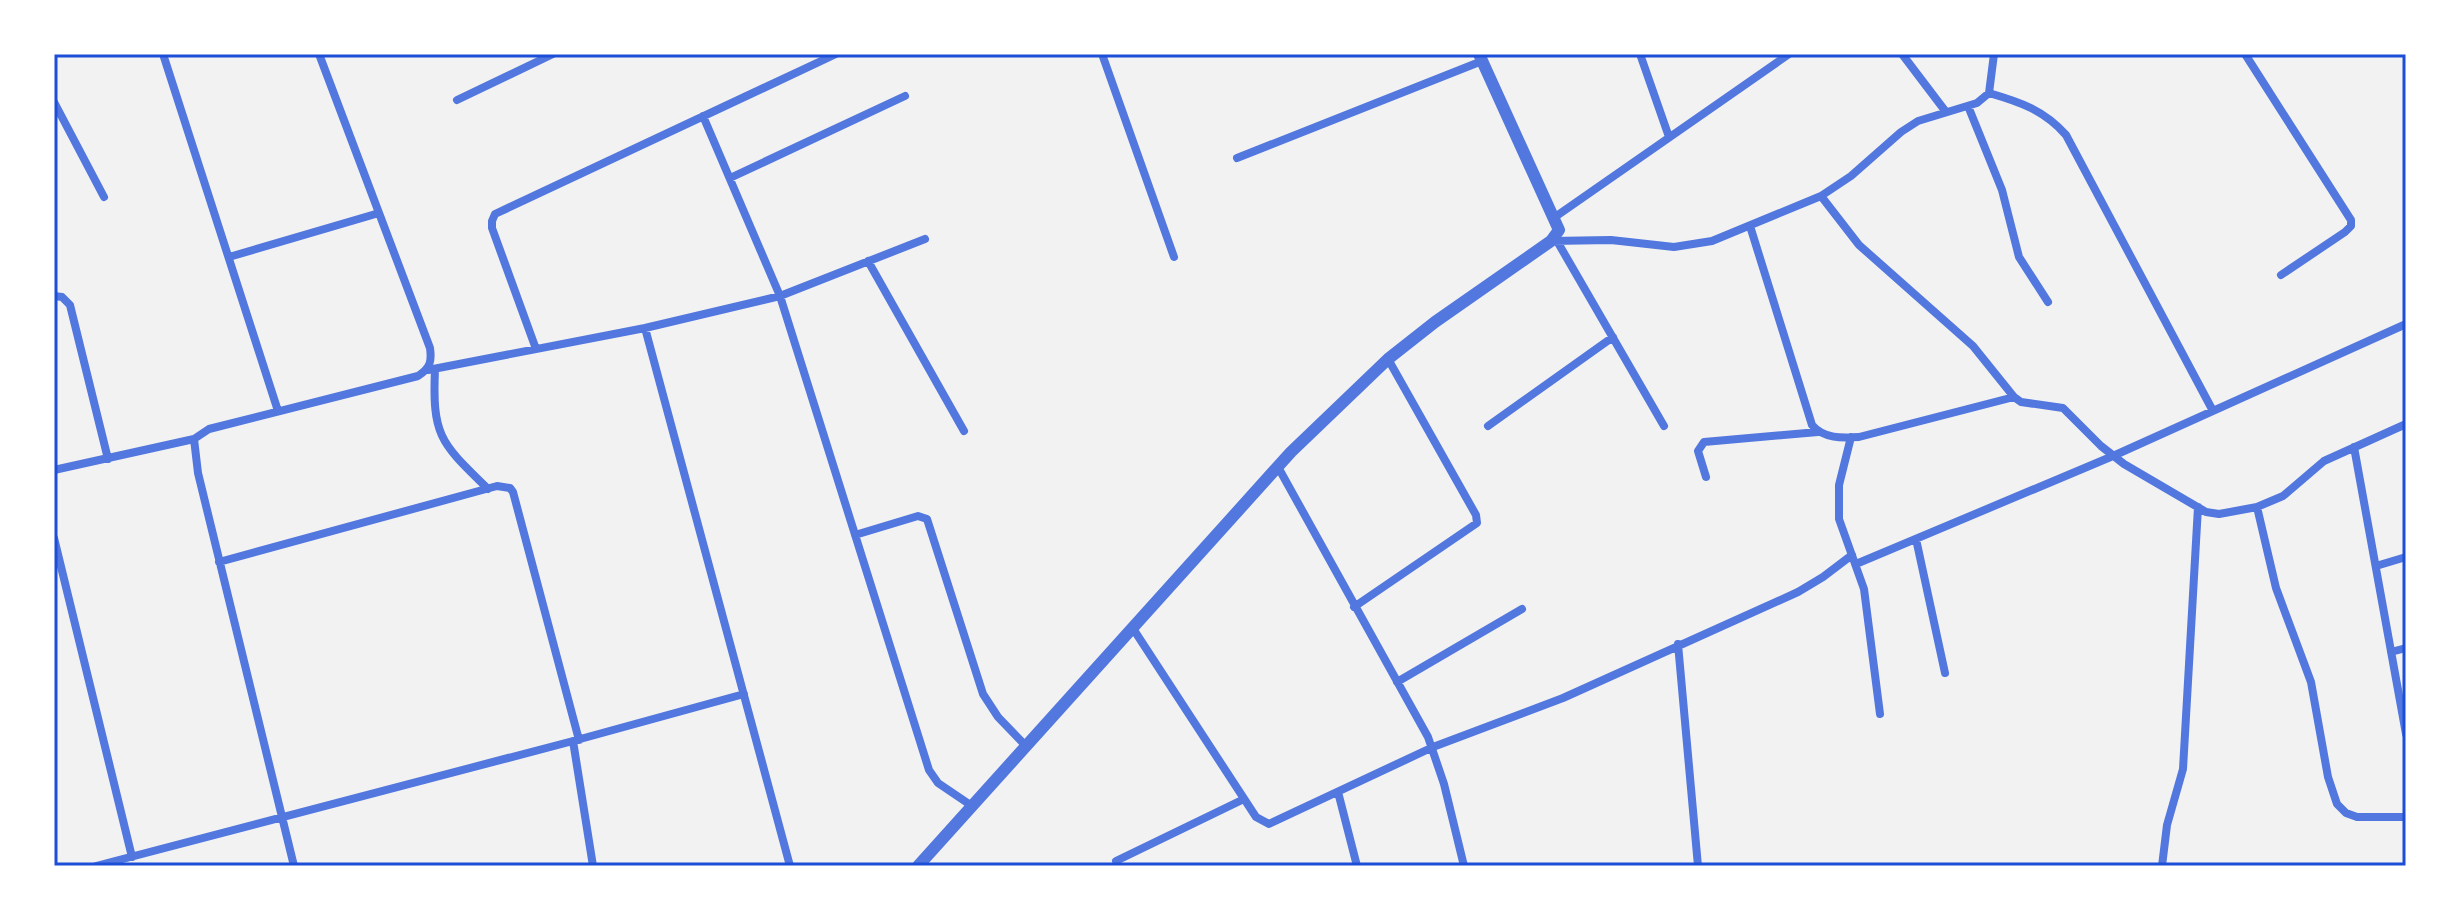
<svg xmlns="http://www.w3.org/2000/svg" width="2460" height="920" font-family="Inter,sans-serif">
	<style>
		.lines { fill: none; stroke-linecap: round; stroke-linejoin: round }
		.minor { stroke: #5277de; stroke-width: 8 }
		.tertiary { stroke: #5277de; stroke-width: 12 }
		.neatline { fill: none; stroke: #1d4ed8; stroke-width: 3 }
	</style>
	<rect width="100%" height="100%" fill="#f2f2f2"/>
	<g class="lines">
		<path class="minor" d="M163,54L278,411
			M1102,54L1174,257
			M1640,54L1669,137
			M1902,54L1946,112
			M2245,54L2351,220V226L2345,232L2281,275
			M1989,93C2020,102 2044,110 2066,135L2213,411
			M457,100L553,54
			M54,102L104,197
			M1968,106L2002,190L2019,257L2048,302
			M703,116L780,296L929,770L938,783L972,806
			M1237,158L1482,61
			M730,178L905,96
			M1821,196L1859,245L1973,346L2014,397L2021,402L2063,408L2101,446L2124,464L2206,512L2219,514L2257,507L2283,496L2324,461L2406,424
			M1555,217L1789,54
			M1750,226L1812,425C1824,439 1842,438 1859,437L2014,397
			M1551,241L1611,240L1674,247L1712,241L1821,196L1851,176L1901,132L1918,121L1977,103L1989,93L1994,54
			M1557,241L1664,426
			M229,257L379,213
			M868,261L964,431
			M54,296L62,297L70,305L108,459
			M645,328L790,866
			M536,349L492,228V221L495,214L836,54
			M435,369C432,437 441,443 488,489
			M428,370L645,328L780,296L925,239
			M1488,426L1613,337
			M1851,437L1839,485V519L1864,589L1880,714
			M2354,447L2406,734
			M1278,467L1428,737L1444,784L1464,866
			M54,470L194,439
			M1706,477L1698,451L1704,442L1818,432
			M2257,507L2276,588L2311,682L2328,777L2337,804L2346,813L2357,817H2406
			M855,535L918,516L927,519L983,694L998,717L1026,746
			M54,538L132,857
			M1916,539L1945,673
			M219,562L497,486L510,488L513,492L579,740
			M1856,564L2113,456L2406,324
			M2376,566L2406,557
			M1354,607L1477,523L1476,515L1388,359
			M1132,627L1256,817L1269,824L1433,747L1563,698L1798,592L1823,577L1852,555
			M1678,644L1698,866
			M2391,652L2406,648
			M1397,682L1522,609
			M573,741L593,866
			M1338,792L1357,866
			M1116,861L1244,799
			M96,866L573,741L744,694
			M294,866L198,473L194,439L209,429L418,376C430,368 432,362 430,348L319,54
			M2162,866L2167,825L2183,769L2198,507"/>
		<path class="tertiary" d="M918,866L1291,452L1388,359L1435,322L1551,241L1559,230L1479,54"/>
	</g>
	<rect width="2460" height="920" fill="none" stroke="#ffffff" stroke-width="112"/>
	<rect x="56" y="56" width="2348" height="808" class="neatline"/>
</svg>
